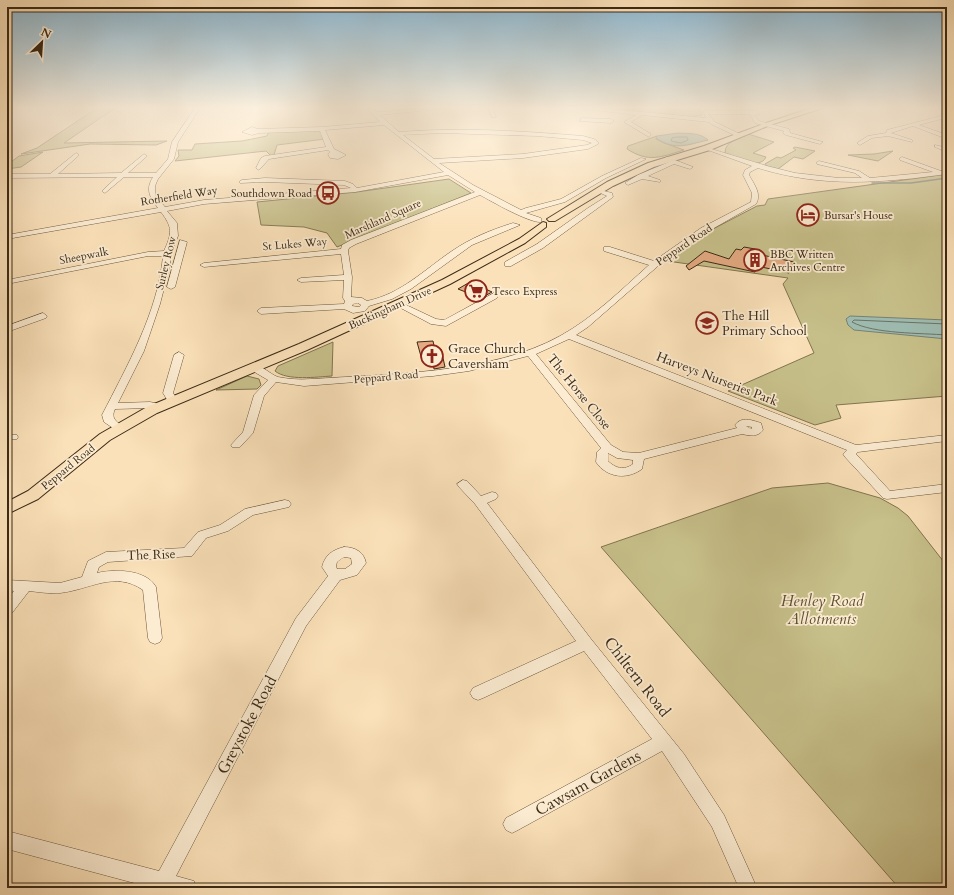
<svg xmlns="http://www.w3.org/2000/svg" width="954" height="895" font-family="Cardo,serif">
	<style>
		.green { fill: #c7c08a; stroke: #817550 }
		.water { fill: #9fbdb3; stroke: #778274 }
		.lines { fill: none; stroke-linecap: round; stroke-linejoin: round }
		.shore { stroke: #6d7464; stroke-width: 1 }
		.stream { stroke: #778274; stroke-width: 1.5 }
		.building { fill: #e4aa82; stroke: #3b2a16 }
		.minor-casing { stroke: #6b583f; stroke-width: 1 }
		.major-casing { stroke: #3b2a16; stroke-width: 2 }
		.minor { fill: #fcecd2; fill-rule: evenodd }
		.major { fill: #fbe1b9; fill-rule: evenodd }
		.labels { text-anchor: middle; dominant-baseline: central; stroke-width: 3.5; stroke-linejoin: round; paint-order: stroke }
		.far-poi-label { font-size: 11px; fill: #3b2a16; stroke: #fcecd2; text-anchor: start }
		.far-street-label { font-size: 11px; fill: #3b2a16; stroke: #fcecd2 }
		.poi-label { font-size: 13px; fill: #3b2a16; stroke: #fcecd2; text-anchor: start }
		.street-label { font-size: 13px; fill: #3b2a16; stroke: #fcecd2 }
		.near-park-label { font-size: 16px; font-style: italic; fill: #5e5033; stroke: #fcecd2 }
		.near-street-label { font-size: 16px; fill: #3b2a16; stroke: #fcecd2 }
	</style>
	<rect width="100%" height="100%" fill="#fbe1b9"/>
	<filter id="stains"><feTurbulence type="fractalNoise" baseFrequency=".005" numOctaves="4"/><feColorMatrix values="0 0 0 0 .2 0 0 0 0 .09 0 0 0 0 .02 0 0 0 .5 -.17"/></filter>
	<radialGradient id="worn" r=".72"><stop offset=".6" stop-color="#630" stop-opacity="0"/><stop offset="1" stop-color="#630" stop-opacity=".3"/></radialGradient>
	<path class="green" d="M97,108H115L64,143L167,141L156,145L90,144L21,154L37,148Z
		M601,108H698L702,115L691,117Z
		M322,129L325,139L277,145L274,155L271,156L266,151L175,161L179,156L178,150H192L195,144L242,141L267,136L269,131Z
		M748,134L774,142L753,153L766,157C760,171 734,156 725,153C725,140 739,140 748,134Z
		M657,136L656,139L664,143L684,150C661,157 649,163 627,149L628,146Z
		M795,147L815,151L803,159L794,157L778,169L766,166L765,164L777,157L781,158L796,150L793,148Z
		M893,151L878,161L848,155L874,154Z
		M43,152L21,167L7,169V165L19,156Z
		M947,174V396L836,405L841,418L815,425L728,391L814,353L783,284L788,278L667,261L713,229L757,206L765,205L768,199Z
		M449,179L471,193L337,247L327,233L304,227L261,225L257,202L357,192Z
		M333,342L332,376C317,377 287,381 275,371L278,366Z
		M247,376L259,379L261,385L257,389L216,390Z
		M828,483L880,498L898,508L908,516L947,566V888H899L601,547L772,488Z"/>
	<path class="water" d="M678,133C689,134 699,132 708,140C686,145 676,151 656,138L657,136Z
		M850,316L947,320V339L854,330L848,325L846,319Z"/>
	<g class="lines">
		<path class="shore" d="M678,137H687L688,140L681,143L671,141L672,138Z
			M947,324L854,320L852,322C874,334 921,333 947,335"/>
		<path class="stream" d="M872,183H911L947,178"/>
	</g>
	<path class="building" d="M744,247L755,249L753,253L794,262L789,273L757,266L755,272L704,261L689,270L686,266L705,251L729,259L736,249L741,250Z
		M470,282L492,292L481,298L458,289Z
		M433,341L435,350L441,349L445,367L434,369L432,359L422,360L417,342Z"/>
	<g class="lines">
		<g class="minor-casing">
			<path id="minor" d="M195,108H200L178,142L174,159L158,179L155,186V195L165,207L204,200L351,188L344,185L265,182L240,183V181L242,180L265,178L345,181L353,184L357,188L444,172L384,125L325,130L334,149L346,155L338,159L330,158L328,154L330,152L328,150L269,159L259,170L256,168L261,158L265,156L326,147L320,131L259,133L252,135L242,132L252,127L258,129L322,127L380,122L367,108H372L377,112L448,108L380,115L399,132C461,127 522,131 583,136L594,139L598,142V144L588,149L523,158L439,163L473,185L521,210L526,208L561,199L602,176L641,158L646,159L606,178L565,202L526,213L541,218V222C529,223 491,201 480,195L356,244L349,248L348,251L352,277L351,297L362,298L367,301C401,294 424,270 452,251C471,238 491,230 513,223L520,225L472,245L411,289L392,299L369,306L365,311L353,313L344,309L261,314L257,311L261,308L344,304L345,301L343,298L344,280L301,282L297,280L301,278L344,275L341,254L204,267L200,265L204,263L341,249L342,245L351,240L475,192L448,175L355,192L204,204L167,211L177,223L178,236L171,253L170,265L160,304L144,351L118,403L150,402L164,405L165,407L160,410L150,408L115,409C110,420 118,421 124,429L119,432L104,422L102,415C127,366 158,312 163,256H148L7,284V280L148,252L164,251C172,233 173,228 161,212L7,239V235L158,208C150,197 145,190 153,177H124L105,193L103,192V190L117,177L7,178V174H50L76,153L78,154V156L58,174L121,173L144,154L147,156L146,157L128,173H156L168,159L172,142ZM443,133L537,136L583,140L592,143L587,145L523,154L434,159L403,135ZM358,303L361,305L359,307L352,306L353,304Z
				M488,108H493L496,117H492Z
				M577,108H599L706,118L703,111H758L760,114L754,115L759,121L789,129L790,133L823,142L820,144L786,135L783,133L784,131L755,123L750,114H708L715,122L740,134L738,137L711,124L709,122L642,115L631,122L651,134L649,137L624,122L636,115Z
				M942,108H947L945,118L919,125L947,135V139L913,126L891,133L912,140V142L888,136L872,138L860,145L857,143L868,136L886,133L887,130L941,116Z
				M582,118L611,119L614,121L611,123L580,121Z
				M935,145L947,148V152L935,147Z
				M705,147L767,166L795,173L839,178H862L855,173L817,164L816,163L819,161L859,171L870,178L933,172L900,160V158L902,157L941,171L947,170V174C882,183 822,188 758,168L750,172L749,175C754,184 762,194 756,204L707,232L658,266L588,327L576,335L856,445L947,435V441L858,452L856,454L890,491L947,484V492L887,499L883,498L845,457L843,454L847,450L569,339L536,354L611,445L623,452L639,453L737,428L735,425C742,416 751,420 761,423L763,430C758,437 750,436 742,434L644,459L642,469C627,480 607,478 596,462L597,452L601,448L528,356L469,371L433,376L304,386L276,382L264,396L253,433L240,447H232L231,445L243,432L254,395L268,380L251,370L249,368L251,366C261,363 269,374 278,377C288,379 300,380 311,379C387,374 492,374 560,336C593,318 621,290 649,265L604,251V247H610L654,261L701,228L751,202L752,193L743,175L745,170L752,166L705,149ZM746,426L752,427V428L751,429ZM608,453L617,458L633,460V464C624,471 615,468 608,461Z
				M667,157L693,167L690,169L674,164L648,176L660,180V182L642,179L628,185L625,183L638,175L669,162L664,159Z
				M596,189L612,193L613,197L543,248L511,266H505V262L537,244L588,208L607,196L596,191Z
				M180,240L187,242L175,287L171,289L167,287Z
				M494,293L497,294V298L446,326L431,324L395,305L399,302L402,303L436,319L444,320Z
				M43,313L47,316L46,318L7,332V326Z
				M179,352L184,355L173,393L178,401L173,404L169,403L163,393L174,355Z
				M7,434L17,435L18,437L17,439L7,440Z
				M463,480L467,481L481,496L492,492L496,493L498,496L496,499L487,503L591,639L684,754L724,815L757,888H739L712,827L662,751L518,830L512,833L506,830L503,824L506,818L652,739L584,651L483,698L478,700L473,698L470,693L473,688L576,641L475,504L459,487L457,484Z
				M285,500L289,501L291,504L289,507L253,515L228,531L206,538L192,556L108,562L99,567L97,573C114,569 146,569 156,587L162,638L160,642L155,644L150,642L148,638L143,590C115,570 89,590 60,593C50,594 39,592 29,591L12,613L7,615V599L14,591L7,590V580L60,583L82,577L88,561L106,552L184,548L198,532L220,525L245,509Z
				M344,547C355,547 364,552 366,563L357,575L340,580L306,626L176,876L194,881L196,888H153L7,849V831L159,871L296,618L328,576L322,567C325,555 332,550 344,547ZM344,557L351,558L352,564L345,569H337L336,566L337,562Z"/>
		</g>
		<g class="major-casing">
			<path id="major" d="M812,108H823L770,125L710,150L654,167L613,186L555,221H549L547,219L607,182L648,163L704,146L766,123Z
				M543,222L546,223V227L525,243L450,284L307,350L157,413L110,440L38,499L7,514V502L28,491L100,434L147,407L299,344L442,280L519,239Z"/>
		</g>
		<use href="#minor" class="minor"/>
		<use href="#major" class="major"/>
	</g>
	<linearGradient id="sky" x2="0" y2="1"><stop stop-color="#8bb8d3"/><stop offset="0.46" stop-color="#fdf2e0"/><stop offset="1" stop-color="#fdf2e0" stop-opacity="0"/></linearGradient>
	<rect width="954" height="234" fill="url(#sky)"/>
	<defs>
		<g id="bus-ring" transform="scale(1.15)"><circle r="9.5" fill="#fcecd2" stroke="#8f2418" stroke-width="1.5"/><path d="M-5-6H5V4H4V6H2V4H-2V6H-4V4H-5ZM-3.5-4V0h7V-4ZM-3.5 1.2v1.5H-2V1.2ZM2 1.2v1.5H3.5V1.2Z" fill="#8f2418"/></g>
		<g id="hotel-ring" transform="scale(1.15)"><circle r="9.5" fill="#fcecd2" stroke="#8f2418" stroke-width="1.5"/><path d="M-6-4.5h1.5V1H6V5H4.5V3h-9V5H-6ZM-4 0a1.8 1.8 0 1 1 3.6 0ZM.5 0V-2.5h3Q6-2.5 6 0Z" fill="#8f2418"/></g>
		<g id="building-ring" transform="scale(1.15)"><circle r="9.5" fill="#fcecd2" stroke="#8f2418" stroke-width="1.5"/><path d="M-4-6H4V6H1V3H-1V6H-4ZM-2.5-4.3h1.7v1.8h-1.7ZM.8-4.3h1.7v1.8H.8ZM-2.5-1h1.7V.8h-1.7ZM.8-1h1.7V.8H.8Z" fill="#8f2418"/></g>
		<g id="supermarket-ring" transform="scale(1.15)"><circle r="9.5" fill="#fcecd2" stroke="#8f2418" stroke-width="1.5"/><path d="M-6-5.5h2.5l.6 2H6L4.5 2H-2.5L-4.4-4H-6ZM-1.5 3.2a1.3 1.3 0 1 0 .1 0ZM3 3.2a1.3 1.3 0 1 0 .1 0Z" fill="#8f2418"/></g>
		<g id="school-ring" transform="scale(1.15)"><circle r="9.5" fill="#fcecd2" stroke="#8f2418" stroke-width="1.5"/><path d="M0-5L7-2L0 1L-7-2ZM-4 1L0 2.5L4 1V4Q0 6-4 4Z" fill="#8f2418"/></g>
		<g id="church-ring" transform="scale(1.15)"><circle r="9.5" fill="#fcecd2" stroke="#8f2418" stroke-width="1.5"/><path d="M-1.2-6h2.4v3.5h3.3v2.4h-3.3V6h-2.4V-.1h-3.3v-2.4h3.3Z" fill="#8f2418"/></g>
	</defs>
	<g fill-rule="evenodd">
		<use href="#bus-ring" x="328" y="193"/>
		<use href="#hotel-ring" x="808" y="215"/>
		<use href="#building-ring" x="755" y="260"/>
		<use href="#supermarket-ring" x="476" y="291"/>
		<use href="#school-ring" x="707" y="323"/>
		<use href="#church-ring" x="432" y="356"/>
	</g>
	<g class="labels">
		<g class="far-poi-label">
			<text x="312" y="193" text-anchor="end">Southdown Road</text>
			<text x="824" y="215">Bursar's House</text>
			<text x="770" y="254">BBC Written<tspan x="770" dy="13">Archives Centre</tspan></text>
			<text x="492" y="291">Tesco Express</text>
		</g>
		<g class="far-street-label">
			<text transform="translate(179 196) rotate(-9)">Rotherfield Way</text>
			<text transform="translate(383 219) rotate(-24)">Marshland Square</text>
			<text transform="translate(295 244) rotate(-5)">St Lukes Way</text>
			<text transform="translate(684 245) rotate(-34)">Peppard Road</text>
			<text transform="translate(84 256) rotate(-11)">Sheepwalk</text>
			<text transform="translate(166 263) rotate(-76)">Surley Row</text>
			<text transform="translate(390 308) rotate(-24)">Buckingham Drive</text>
			<text transform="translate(386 377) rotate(-5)">Peppard Road</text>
			<text transform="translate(68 467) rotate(-39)">Peppard Road</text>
		</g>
		<g class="poi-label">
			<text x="722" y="316">The Hill<tspan x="722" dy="15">Primary School</tspan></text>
			<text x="448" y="349">Grace Church<tspan x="448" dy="15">Caversham</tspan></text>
		</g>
		<g class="street-label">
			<text transform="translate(717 379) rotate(21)">Harveys Nurseries Park</text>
			<text transform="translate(579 392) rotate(51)">The Horse Close</text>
			<text transform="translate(151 555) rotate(-2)">The Rise</text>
		</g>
		<g class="near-park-label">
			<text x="822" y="601">Henley Road<tspan x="822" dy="18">Allotments</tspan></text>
		</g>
		<g class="near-street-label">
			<text transform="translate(637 677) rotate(52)">Chiltern Road</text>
			<text transform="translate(247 725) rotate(-62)">Greystoke Road</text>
			<text transform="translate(588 783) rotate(-29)">Cawsam Gardens</text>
		</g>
	</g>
	<rect width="954" height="895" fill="none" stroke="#fbe1b9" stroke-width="24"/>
	<rect x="8" y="8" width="938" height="879" fill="none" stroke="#3b2a16" stroke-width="2"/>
	<rect x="12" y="12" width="930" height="871" fill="none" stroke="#3b2a16"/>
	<g transform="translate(42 42) rotate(25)" stroke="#fcecd2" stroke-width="3" paint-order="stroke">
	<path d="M0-3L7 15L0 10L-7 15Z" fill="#3b2a16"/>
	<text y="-6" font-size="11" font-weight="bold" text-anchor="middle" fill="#3b2a16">N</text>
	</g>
	<rect width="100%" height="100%" filter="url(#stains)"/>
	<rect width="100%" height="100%" fill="url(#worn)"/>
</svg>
